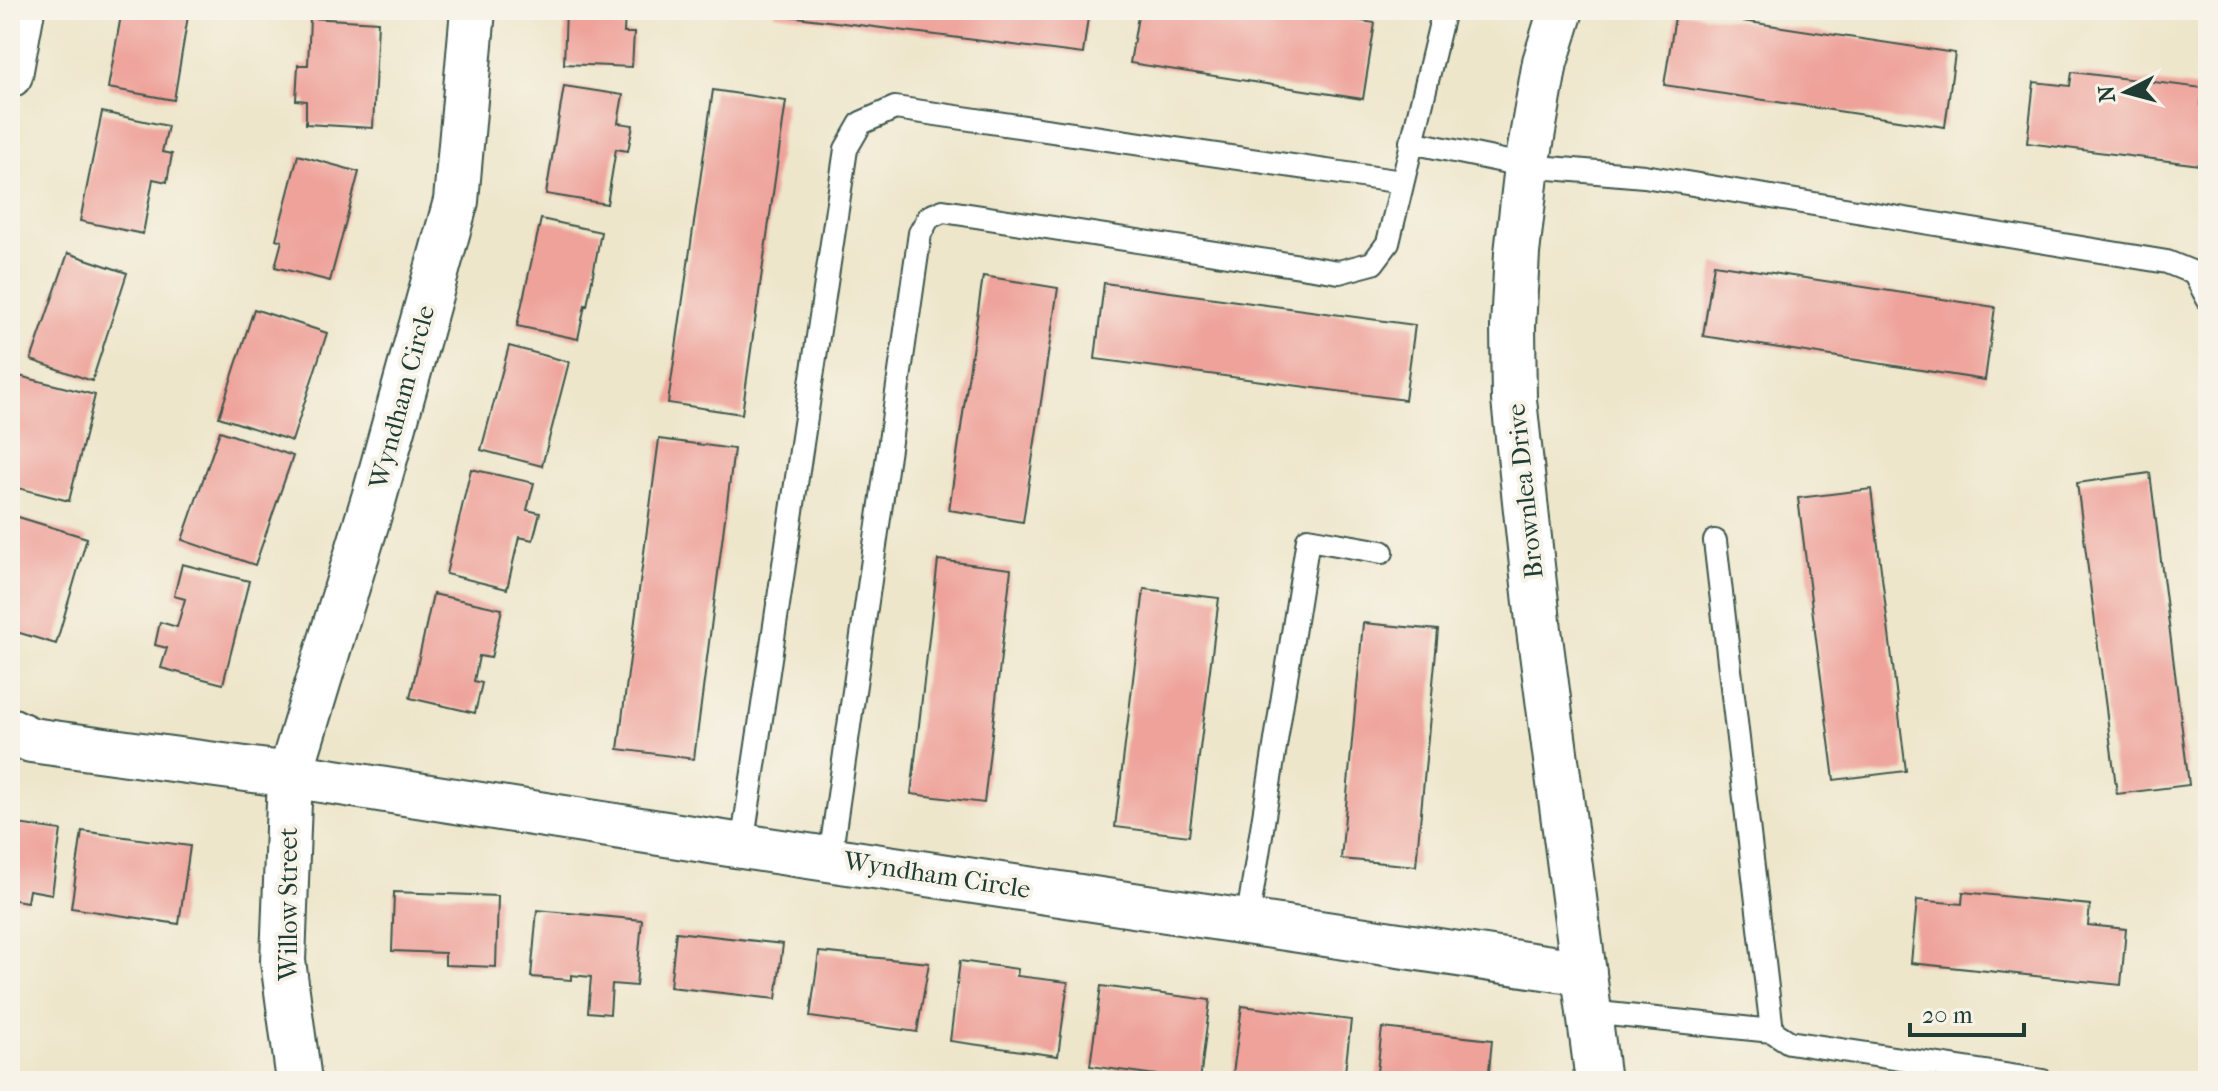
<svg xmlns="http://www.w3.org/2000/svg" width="2218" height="1091" font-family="'IM FELL French Canon',serif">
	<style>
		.building { fill: #eea29a }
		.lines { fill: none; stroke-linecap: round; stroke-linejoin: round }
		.service-casing { stroke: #3e564b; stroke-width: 26 }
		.minor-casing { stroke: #3e564b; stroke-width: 48 }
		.tertiary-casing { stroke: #3e564b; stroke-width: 48 }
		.service { stroke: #fff; stroke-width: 22 }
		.minor { stroke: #fff; stroke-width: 44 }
		.tertiary { stroke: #fff; stroke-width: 44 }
		.labels { text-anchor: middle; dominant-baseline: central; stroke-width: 8; stroke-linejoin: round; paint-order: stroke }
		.street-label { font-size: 26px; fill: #1f3d34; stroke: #f7f3e8 }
	</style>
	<rect width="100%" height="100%" fill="#f7f3e8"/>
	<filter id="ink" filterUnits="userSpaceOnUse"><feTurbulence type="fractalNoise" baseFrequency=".0125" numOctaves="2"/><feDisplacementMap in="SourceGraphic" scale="16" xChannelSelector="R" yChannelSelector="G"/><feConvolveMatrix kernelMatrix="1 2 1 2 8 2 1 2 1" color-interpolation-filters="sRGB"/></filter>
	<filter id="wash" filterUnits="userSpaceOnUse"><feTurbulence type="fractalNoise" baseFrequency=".006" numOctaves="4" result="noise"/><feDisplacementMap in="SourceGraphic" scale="32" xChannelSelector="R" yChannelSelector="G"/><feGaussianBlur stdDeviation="1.8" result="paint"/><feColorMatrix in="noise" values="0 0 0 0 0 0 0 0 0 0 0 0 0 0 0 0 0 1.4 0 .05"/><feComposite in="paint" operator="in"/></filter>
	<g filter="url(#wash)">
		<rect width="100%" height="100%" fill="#eee6cb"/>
		<g id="blocks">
			<path class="building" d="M122,10H184L183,15L188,16L174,100L108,88Z
				M566,10H625L624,33H634L632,67L564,64Z
				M774,10H1089L1083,54L774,14Z
				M1139,10H1288L1375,23L1363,99L1130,63Z
				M1676,11L1955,53L1945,127L1664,85Z
				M310,18L378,22L373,128L306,124V101L296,100L298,65H308Z
				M2072,72L2203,88L2201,106L2208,107V166L2027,143L2034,82L2070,86Z
				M564,86L623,95L618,123L633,125L628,151L616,149L607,204L546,194Z
				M713,90L786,101L742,414L668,403Z
				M102,112L168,126L162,152L172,154L167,182L153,179L143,234L80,221Z
				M298,155L359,172L330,281L275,267L282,241L276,239Z
				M541,219L601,232L587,306L585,305L578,339L517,326Z
				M68,253L127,273L92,381L31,360Z
				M1714,264L1995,307L1985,380L1703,336Z
				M983,276L1058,288L1023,522L949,510Z
				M1104,283L1415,325L1405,400L1095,359Z
				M254,309L327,333L292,441L219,417Z
				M509,346L569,362L542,466L481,450Z
				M19,376L95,395L69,501L10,486V413Z
				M220,431L293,456L255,565L182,540Z
				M659,439L734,449L694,759L618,749Z
				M471,469L534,483L527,510L540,513L533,540L519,537L507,589L446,574Z
				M2150,473L2189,785L2117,794L2077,483Z
				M1871,489L1906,771L1834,780L1798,498Z
				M15,516L87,538L56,644L10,630V532Z
				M938,560L1011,569L984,803L911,794Z
				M182,564L249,581L223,684L161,668L167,648L155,645L160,622L177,627L185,599L174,596Z
				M1144,589L1219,598L1189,836L1115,827Z
				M433,594L502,609L491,658L479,656L474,681L482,683L475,713L410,698Z
				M1363,623L1438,630L1416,866L1341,859Z
				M10,823L61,830L52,894L29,890L27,902L10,899Z
				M82,831L190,846L179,924L71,908Z
				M394,892L498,896L496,967L445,965V953L392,951Z
				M1963,892L2090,905L2088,925L2126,929L2121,985L1911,963L1917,900L1962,904Z
				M537,910L642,920L636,986L612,984L610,1014L588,1012L591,977L571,975V980L531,977Z
				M676,932L783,944L776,999L670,987Z
				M819,952L929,963L917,1032L810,1017Z
				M960,961L1018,969L1017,976L1068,982L1058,1056L950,1041Z
				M1101,986L1210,1000L1200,1081L1090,1066Z
				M1242,1006L1351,1020L1344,1081H1232Z
				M1382,1028L1492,1040L1488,1081H1376Z"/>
		</g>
	</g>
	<g filter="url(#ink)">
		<use href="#blocks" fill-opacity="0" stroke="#3e564b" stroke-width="2"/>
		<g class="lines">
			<g class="service-casing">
				<path id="service" d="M1411,142L1527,166L1644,176L2167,262L2194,273L2208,299
					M1715,541L1772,1031L1789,1042L2043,1081
					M742,846L846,149L861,123L895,108L1402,182
					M830,858L920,233L929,217L943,211L1339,272L1373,263L1388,243L1444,10
					M1247,923L1308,539L1382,552
					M1589,1012L1772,1031"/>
			</g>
			<g class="minor-casing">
				<path id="minor" d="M10,75L22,10
					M10,730L31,740L290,775L374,498L456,201L473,10
					M299,1081L283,961L290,775L742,846L1584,973"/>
			</g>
			<g class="tertiary-casing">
				<path id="tertiary" d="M1561,10L1545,62L1527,166L1517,253L1513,327L1514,400L1539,630L1598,1081"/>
			</g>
			<use href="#service" class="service"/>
			<use href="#minor" class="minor"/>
			<use href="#tertiary" class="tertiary"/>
		</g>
	</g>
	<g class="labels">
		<g class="street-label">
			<text transform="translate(402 397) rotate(-75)">Wyndham Circle</text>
			<text transform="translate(1525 491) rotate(-96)">Brownlea Drive</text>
			<text transform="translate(937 875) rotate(9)">Wyndham Circle</text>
			<text transform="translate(288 904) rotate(-90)">Willow Street</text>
		</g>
	</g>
	<rect width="2218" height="1091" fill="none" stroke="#f7f3e8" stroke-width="40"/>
	<g transform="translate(2126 92) rotate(264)" stroke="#f7f3e8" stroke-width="6" paint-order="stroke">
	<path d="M0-6L14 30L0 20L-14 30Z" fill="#1f3d34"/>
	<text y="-12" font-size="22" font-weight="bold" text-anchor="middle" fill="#1f3d34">N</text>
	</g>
	<path d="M1910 1023v12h114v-12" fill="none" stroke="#1f3d34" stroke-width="4"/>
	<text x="1922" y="1023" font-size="24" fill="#1f3d34" stroke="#f7f3e8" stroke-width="6" paint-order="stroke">20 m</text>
</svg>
